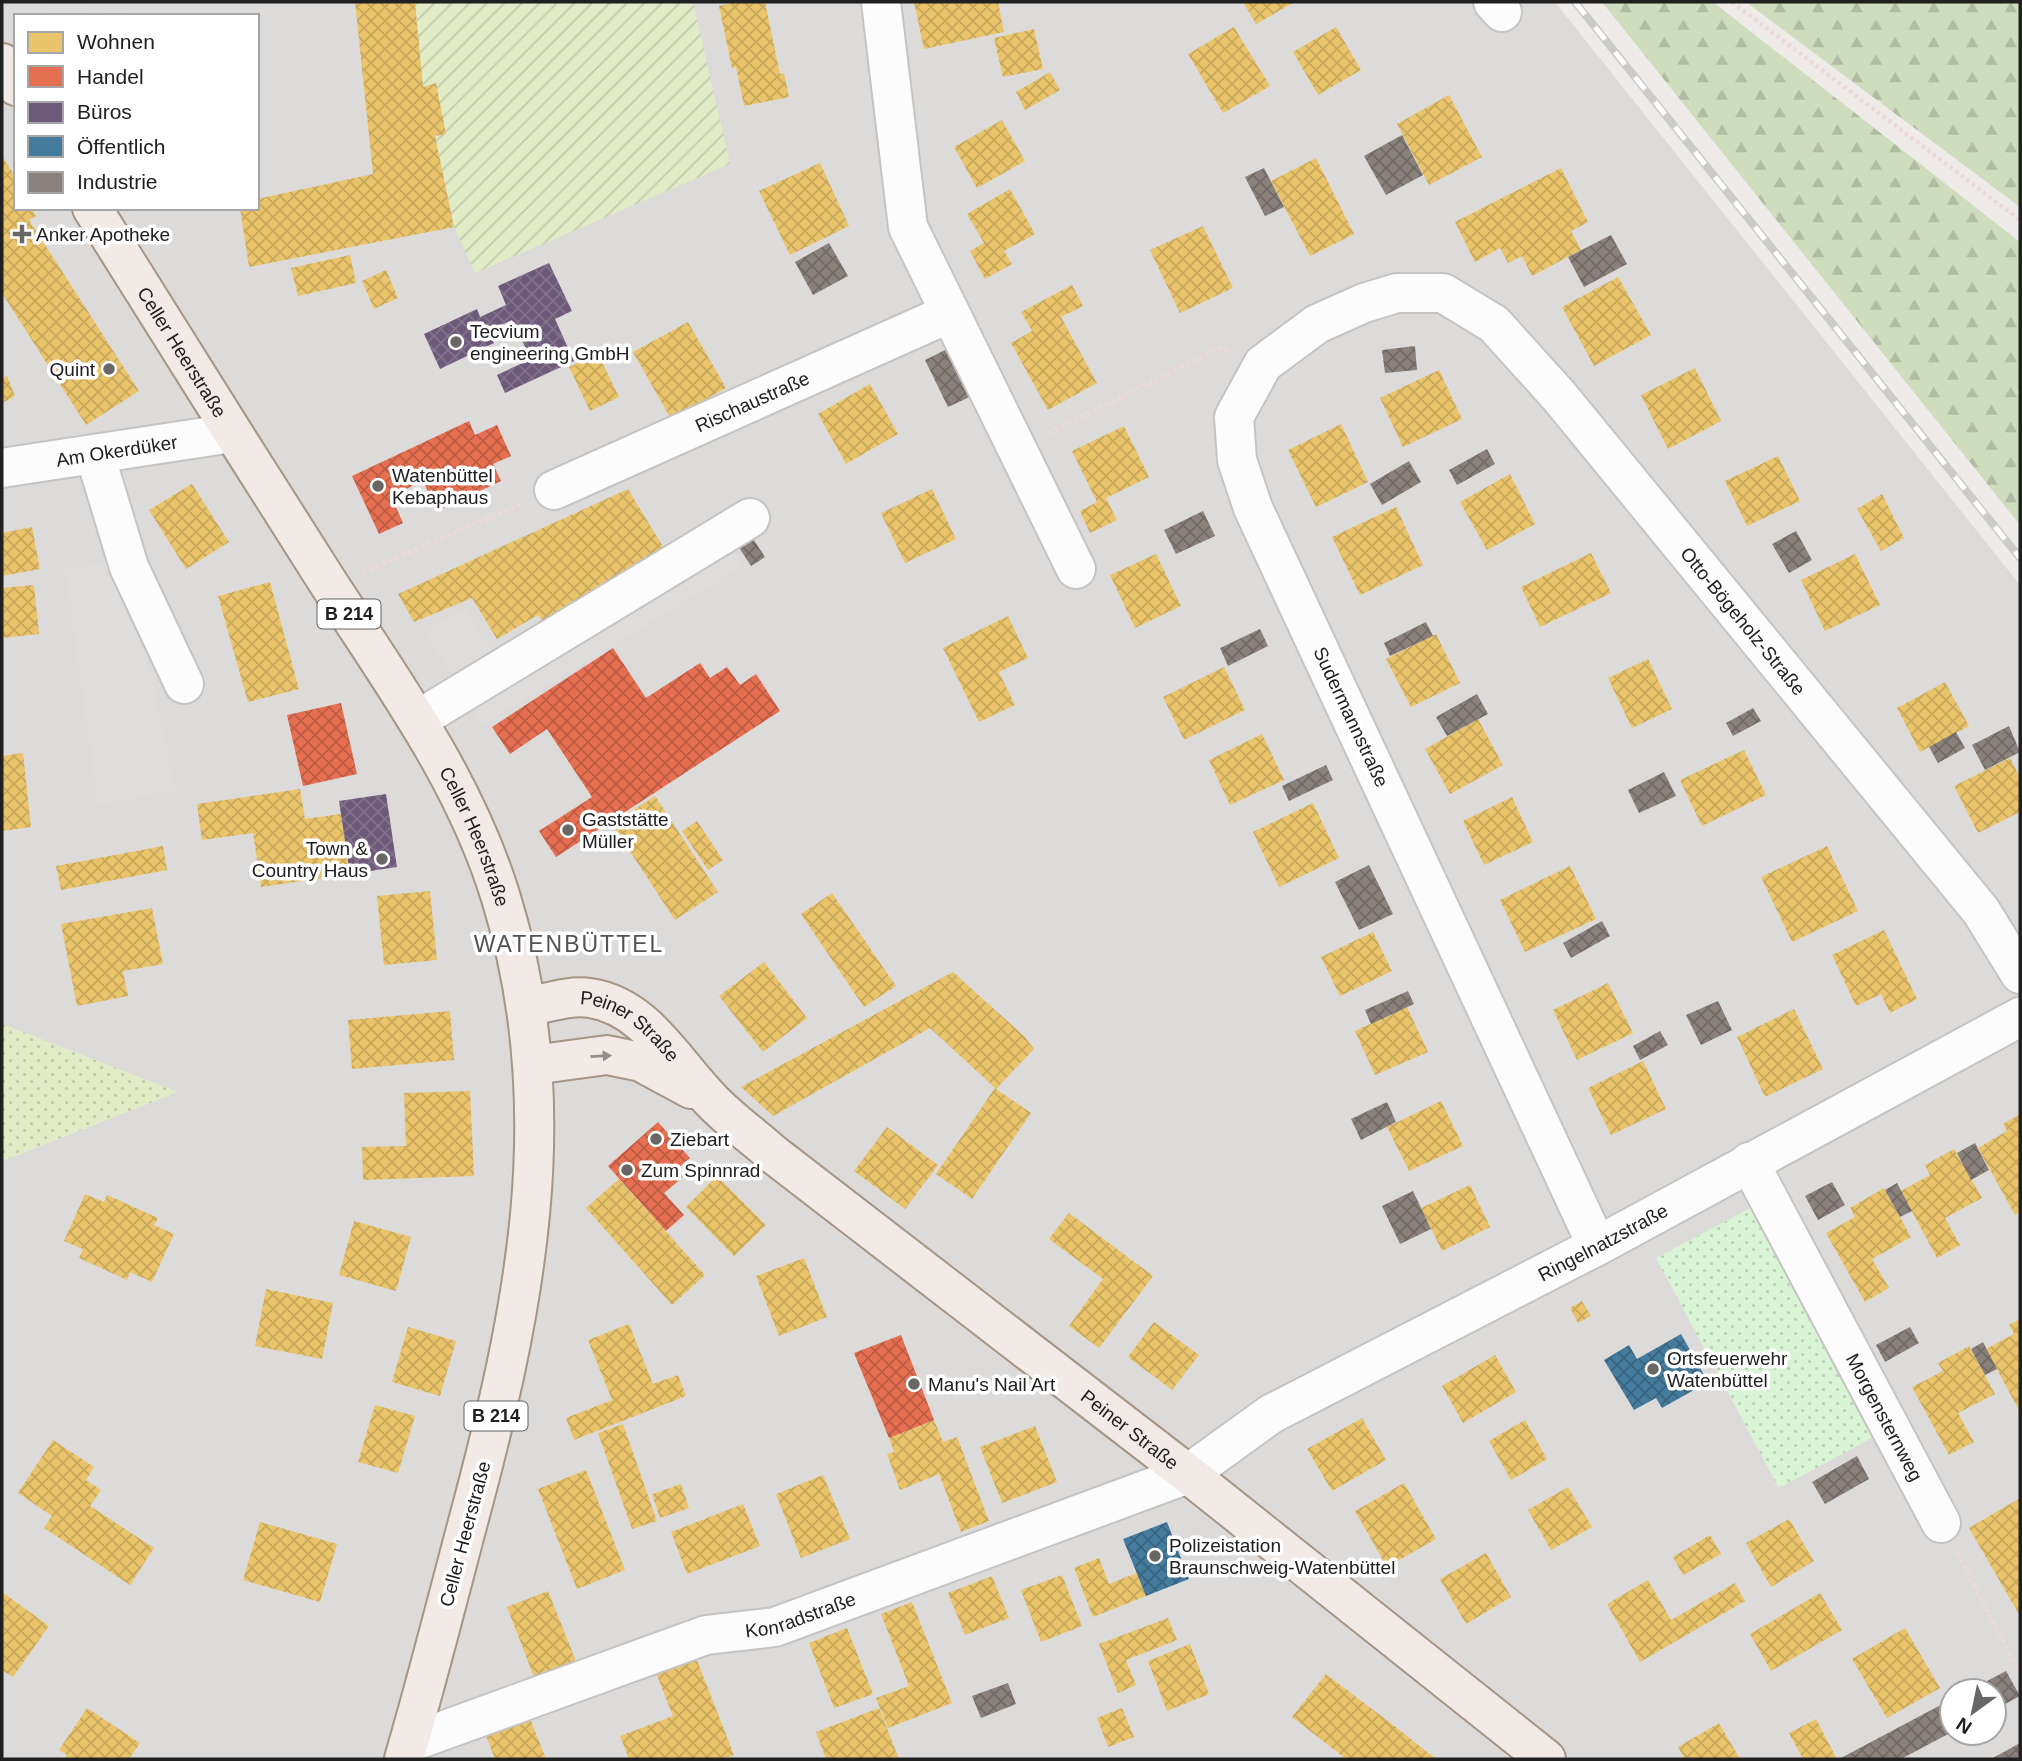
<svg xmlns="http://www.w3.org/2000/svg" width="2022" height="1761" font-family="Arial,sans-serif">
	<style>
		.residential { fill: #dddbda; fill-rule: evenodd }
		.grass { fill: url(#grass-dots) }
		.forest { fill: url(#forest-firs) }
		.park { fill: url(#park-dots) }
		.garden { fill: url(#garden-furrows) }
		.parking { fill: #dedddc }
		.homes { fill: url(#homes-cross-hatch) }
		.shops { fill: url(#shops-cross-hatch) }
		.offices { fill: url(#offices-cross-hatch) }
		.public { fill: url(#public-cross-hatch) }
		.industry { fill: url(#industry-cross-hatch) }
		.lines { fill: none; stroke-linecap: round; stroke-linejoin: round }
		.minor-casing { stroke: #c5c4c3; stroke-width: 42 }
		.major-casing { stroke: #a59585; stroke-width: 42 }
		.path { stroke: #ecd9db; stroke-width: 4.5; stroke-dasharray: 3.5 3.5; stroke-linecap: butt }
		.minor { stroke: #fcfcfc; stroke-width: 38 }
		.major { stroke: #f1eae6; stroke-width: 38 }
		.rail-casing { stroke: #cbcbca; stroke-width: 8 }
		.rail { stroke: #fff; stroke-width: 5; stroke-dasharray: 16; stroke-linecap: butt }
		.oneway { fill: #938f8d }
		.poi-dot { fill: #686766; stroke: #fff; stroke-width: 2.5 }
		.labels { text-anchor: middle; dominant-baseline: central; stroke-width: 7; stroke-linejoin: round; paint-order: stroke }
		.shield { fill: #fff; stroke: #636363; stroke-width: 2 }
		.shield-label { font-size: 18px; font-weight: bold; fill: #202020 }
		.poi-label { font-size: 19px; fill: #202020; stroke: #fff; text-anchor: start }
		.street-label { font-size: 19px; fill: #202020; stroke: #fff }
		.quarter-label { font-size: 23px; letter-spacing: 2px; fill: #535353; stroke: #fff }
	</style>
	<defs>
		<pattern id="grass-dots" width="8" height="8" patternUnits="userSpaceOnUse" patternTransform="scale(1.75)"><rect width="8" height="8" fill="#e1ecc6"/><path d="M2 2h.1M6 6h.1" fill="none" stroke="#c1caaa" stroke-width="1.8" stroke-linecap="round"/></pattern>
		<pattern id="forest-firs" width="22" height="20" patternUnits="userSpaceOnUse" patternTransform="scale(1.75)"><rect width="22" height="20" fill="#ceddbd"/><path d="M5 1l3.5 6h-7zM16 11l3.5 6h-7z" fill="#b1bda2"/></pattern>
		<pattern id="park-dots" width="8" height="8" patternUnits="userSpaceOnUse" patternTransform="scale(1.75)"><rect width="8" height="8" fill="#d9f4d4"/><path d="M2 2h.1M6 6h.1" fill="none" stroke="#bad1b6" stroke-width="1.8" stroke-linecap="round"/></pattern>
		<pattern id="garden-furrows" width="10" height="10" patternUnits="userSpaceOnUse" patternTransform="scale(1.75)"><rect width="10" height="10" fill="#e1ecc6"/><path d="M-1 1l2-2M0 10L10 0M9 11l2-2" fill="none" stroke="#c1caaa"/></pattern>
		<pattern id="homes-cross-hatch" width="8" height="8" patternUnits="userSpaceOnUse" patternTransform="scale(1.75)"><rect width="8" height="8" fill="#e9c46a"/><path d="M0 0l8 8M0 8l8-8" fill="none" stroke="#c8a85c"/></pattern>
		<pattern id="shops-cross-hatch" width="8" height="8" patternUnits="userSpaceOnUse" patternTransform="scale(1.75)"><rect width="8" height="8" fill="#e76f51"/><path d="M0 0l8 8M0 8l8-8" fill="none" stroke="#bb5b43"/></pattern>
		<pattern id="offices-cross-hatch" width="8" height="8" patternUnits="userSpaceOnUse" patternTransform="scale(1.75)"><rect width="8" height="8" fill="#6d597a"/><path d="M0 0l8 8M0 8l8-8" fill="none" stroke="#81728a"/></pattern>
		<pattern id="public-cross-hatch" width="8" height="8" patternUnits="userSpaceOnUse" patternTransform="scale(1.75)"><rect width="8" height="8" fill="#457b9d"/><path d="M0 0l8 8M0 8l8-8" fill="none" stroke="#396480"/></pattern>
		<pattern id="industry-cross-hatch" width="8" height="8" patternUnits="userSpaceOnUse" patternTransform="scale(1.75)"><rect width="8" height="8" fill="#8a817c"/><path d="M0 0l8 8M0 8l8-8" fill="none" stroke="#706965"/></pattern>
	</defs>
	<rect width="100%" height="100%" fill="#eeebe9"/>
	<path class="residential" d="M2,2H1555L2020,585V1759H2V1161L177,1092L2,1024ZM16,16H257V208H16ZM1952,1691H1994V1733H1952Z"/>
	<path class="grass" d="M2,1024L178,1092L2,1161Z"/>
	<path class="forest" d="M1602,2H1713L2020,242V388L2017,392L2020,397V525Z
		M1746,2H2020V207Z"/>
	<path class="park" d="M1760,1203L1883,1432L1779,1488L1656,1258Z"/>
	<path class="garden" d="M415,2H693L730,164L475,273L454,227L435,136L445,134L435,83L423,87Z"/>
	<path class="parking" d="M55,2H88L90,13L122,10L123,16H51Z
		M716,521L743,566L482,725L425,632L465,608L494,656Z
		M110,562L152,679L175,790L98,806L66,571Z"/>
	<path class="homes" d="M355,2H415L423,87L436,83L446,134L435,136L454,227L249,267L240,208H257V199L373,174Z
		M737,2H765L780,74L784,73L789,97L744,106L736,67L732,68L719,6Z
		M914,2H998L1004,32L924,49Z
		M1243,2H1295L1256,24Z
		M1234,27L1270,86L1223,113L1188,54Z
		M1336,27L1361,70L1318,95L1293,52Z
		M1034,29L1043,69L1003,77L994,38Z
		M1050,72L1060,90L1025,110L1016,92Z
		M1449,95L1482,157L1429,185L1397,124Z
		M1002,120L1025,161L977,188L954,147Z
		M2,156L16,178V208H31L36,216L29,220L139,391L86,425L2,293Z
		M1316,158L1354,234L1310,256L1271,181Z
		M820,163L849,226L790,255L759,191Z
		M1561,168L1588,222L1571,231L1581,250L1532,276L1522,256L1508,263L1500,248L1475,262L1455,222Z
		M1010,189L1035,234L1004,251L1012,264L985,279L970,251L984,243L967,214Z
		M1203,226L1233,288L1180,313L1150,250Z
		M350,255L356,283L298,296L291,268Z
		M386,270L398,298L374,309L362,281Z
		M1618,277L1651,335L1594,366L1562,307Z
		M1072,285L1083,306L1061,317L1097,383L1048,410L1011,343L1032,331L1021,312Z
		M688,322L726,388L671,419L633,352Z
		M598,354L619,397L590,411L569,367Z
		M1695,368L1721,421L1668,449L1641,395Z
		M1439,370L1462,419L1403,447L1380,398Z
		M7,376L15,396L2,403V378Z
		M870,384L898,434L846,464L818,414Z
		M1341,424L1368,482L1316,507L1288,450Z
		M1124,426L1149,477L1106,498L1117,520L1090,533L1080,511L1097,502L1072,451Z
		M1778,456L1800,501L1747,526L1725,481Z
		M1510,474L1535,524L1487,550L1460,502Z
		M192,484L229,542L186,569L149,510Z
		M628,489L665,550L544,623L538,615L497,639L472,598L414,622L398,594Z
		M932,489L956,539L905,563L881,513Z
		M1882,494L1904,538L1881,551L1857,509Z
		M1396,507L1423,565L1360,595L1332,537Z
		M32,527L40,569L2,576V533Z
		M1591,553L1611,593L1540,627L1521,587Z
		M1156,554L1181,606L1135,628L1110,575Z
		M1855,554L1880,605L1825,631L1801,580Z
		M270,582L299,689L248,702L218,596Z
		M34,585L39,634L2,638V588Z
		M1008,616L1028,658L999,672L1015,705L979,722L943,648Z
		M1436,634L1460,683L1411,707L1386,659Z
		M1648,659L1672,709L1632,728L1608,678Z
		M1224,667L1245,710L1184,740L1163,697Z
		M1945,682L1969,726L1920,752L1897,708Z
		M1478,719L1503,765L1450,794L1425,749Z
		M1262,734L1284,780L1230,805L1209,760Z
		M1744,750L1766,795L1702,826L1680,780Z
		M23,753L31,827L2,831V756Z
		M2010,758L2020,778V812L1978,833L1954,786Z
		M300,789L305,819L341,814L350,874L261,887L253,833L202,840L197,804Z
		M655,796L718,892L675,920L612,824Z
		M1512,797L1533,842L1484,865L1463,821Z
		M1313,803L1339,858L1279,887L1253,832Z
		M697,821L723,860L708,870L682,831Z
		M163,846L167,870L61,890L56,866Z
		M1827,846L1858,911L1792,942L1761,877Z
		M1570,866L1596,919L1525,952L1500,900Z
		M430,891L437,960L384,965L377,896Z
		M832,893L896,986L864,1007L801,914Z
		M152,908L163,964L123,971L128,996L77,1006L61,924Z
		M1884,930L1917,999L1890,1013L1881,994L1856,1006L1832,955Z
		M1373,932L1392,971L1340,996L1321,957Z
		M764,962L807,1018L763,1052L719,996Z
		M953,972L1024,1036L1034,1049L996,1089L1031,1113L972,1199L936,1174L995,1088L930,1028L773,1116L741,1087Z
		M1608,983L1633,1033L1577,1060L1553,1010Z
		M1407,1007L1428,1052L1375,1075L1355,1031Z
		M1794,1009L1823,1069L1765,1097L1737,1037Z
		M450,1011L454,1060L352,1069L348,1020Z
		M1643,1061L1666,1109L1611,1135L1588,1088Z
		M470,1091L474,1176L363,1180L362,1147L406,1146L404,1093Z
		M1441,1101L1463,1146L1409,1171L1387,1127Z
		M2020,1114V1212L2015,1215L1978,1148L2007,1131L2003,1124Z
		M887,1127L938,1165L905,1209L854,1171Z
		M1954,1149L1982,1198L1945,1218L1960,1245L1937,1258L1901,1191L1930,1175L1925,1165Z
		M717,1176L766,1225L734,1256L686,1207Z
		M619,1179L705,1275L672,1305L586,1208Z
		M1470,1185L1490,1227L1442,1251L1421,1208Z
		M1884,1188L1911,1237L1872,1259L1889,1288L1865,1302L1826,1233L1855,1217L1850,1208Z
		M85,1194L104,1202L107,1195L158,1218L154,1225L174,1234L152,1282L130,1272L127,1280L79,1258L83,1249L64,1241Z
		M1069,1213L1153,1276L1099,1348L1069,1326L1103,1279L1049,1239Z
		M354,1221L411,1237L396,1291L339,1275Z
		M804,1258L827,1317L779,1336L756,1276Z
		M266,1289L333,1303L322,1359L255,1346Z
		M1582,1301L1591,1316L1578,1323L1570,1308Z
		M2020,1319V1412L1986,1349L2014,1334L2009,1325Z
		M1154,1322L1199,1355L1172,1390L1128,1357Z
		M629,1324L653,1384L678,1375L686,1396L574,1440L566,1418L612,1400L588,1340Z
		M408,1327L456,1341L440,1396L392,1382Z
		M1969,1346L1995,1394L1958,1413L1974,1442L1949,1455L1912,1387L1943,1371L1938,1363Z
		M1495,1355L1516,1392L1463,1423L1442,1386Z
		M375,1405L415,1416L398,1473L358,1462Z
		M1362,1418L1386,1460L1332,1491L1307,1449Z
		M934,1420L943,1442L957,1437L989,1521L961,1532L939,1474L900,1490L887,1454L894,1452L889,1438Z
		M1525,1420L1547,1459L1511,1480L1489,1441Z
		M623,1424L657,1521L632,1529L598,1433Z
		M1035,1426L1057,1482L1002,1503L980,1447Z
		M53,1440L94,1467L86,1480L101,1490L90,1506L154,1548L130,1585L44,1528L52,1516L18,1493Z
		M586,1470L625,1570L577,1589L538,1489Z
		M823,1475L850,1539L801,1558L776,1494Z
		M1404,1483L1436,1539L1387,1567L1355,1511Z
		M681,1484L689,1508L660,1518L652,1494Z
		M1568,1487L1592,1527L1551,1550L1528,1510Z
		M2020,1498V1616L1969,1528Z
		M743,1504L760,1546L687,1574L671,1532Z
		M1789,1519L1814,1561L1771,1587L1746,1543Z
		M260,1522L337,1544L320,1602L243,1580Z
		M1710,1535L1721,1554L1683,1575L1673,1557Z
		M1486,1553L1511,1597L1466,1624L1440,1579Z
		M1099,1558L1109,1584L1137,1573L1146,1596L1093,1617L1074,1568Z
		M1062,1575L1082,1626L1041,1642L1021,1590Z
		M992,1576L1009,1618L965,1635L948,1593Z
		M1648,1580L1671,1620L1735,1583L1745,1601L1640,1662L1607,1604Z
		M548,1591L578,1666L536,1682L507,1607Z
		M2,1592L49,1626L13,1677L2,1670Z
		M1820,1593L1842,1630L1771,1671L1750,1634Z
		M912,1602L952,1703L888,1728L876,1698L909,1686L881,1614Z
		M1168,1618L1177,1640L1126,1660L1136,1685L1118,1693L1099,1644Z
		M847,1628L873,1694L834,1708L809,1643Z
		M1905,1628L1940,1688L1887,1718L1852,1659Z
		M1190,1644L1209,1694L1167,1711L1148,1661Z
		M693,1650L734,1755L723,1759H629L620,1736L673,1716L653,1665Z
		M1326,1674L1397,1728L1436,1759H1346L1292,1717Z
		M87,1708L140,1743L129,1759H64L67,1755L59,1750Z
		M879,1708L899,1759H826L816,1732Z
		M1122,1708L1134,1737L1108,1747L1097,1718Z
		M529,1716L546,1759H495L485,1733Z
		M1816,1719L1837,1759H1803L1789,1733Z
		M1719,1723L1740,1759H1685L1678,1747Z"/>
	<path class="shops" d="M469,421L475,435L497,425L511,456L493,464L501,481L437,511L423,481L391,496L403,523L379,534L352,476Z
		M613,648L646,698L700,663L710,678L727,667L740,685L756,674L780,711L556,857L539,831L592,797L547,729L510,754L492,727Z
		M341,703L357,774L303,786L287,715Z
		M658,1122L690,1158L677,1169L684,1176L664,1193L684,1215L666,1231L608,1166Z
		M901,1335L934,1420L889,1438L854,1353Z"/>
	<path class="offices" d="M549,263L572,311L555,319L574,361L505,393L497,375L531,359L512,320L488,331L494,343L440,369L424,334L477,309L480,317L506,305L498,286Z
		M386,794L397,867L350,874L339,801Z"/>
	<path class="public" d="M1681,1334L1708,1382L1662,1408L1656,1398L1634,1410L1604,1360L1629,1345L1637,1359Z
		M1167,1522L1189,1579L1146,1596L1123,1539Z"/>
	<path class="industry" d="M1402,135L1423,175L1386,195L1364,156Z
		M1264,168L1284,207L1265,216L1245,177Z
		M1611,235L1627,264L1584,287L1568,257Z
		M829,243L848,276L813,295L795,262Z
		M953,346L976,394L948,407L925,360Z
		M1415,346L1417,370L1385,373L1382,350Z
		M1487,449L1495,464L1457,485L1449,470Z
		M1409,461L1421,482L1382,505L1370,484Z
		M1203,511L1215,536L1176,554L1164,530Z
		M748,531L765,557L751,566L734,540Z
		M1796,531L1812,560L1789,573L1772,544Z
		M1426,622L1433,636L1390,656L1384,643Z
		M1260,629L1268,646L1228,666L1220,648Z
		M1477,694L1488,714L1447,736L1436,717Z
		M1753,708L1761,721L1733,736L1726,723Z
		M2009,726L2020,752L1985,770L1972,745Z
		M1956,732L1965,748L1938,763L1929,747Z
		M1326,765L1333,780L1289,801L1282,786Z
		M1664,772L1676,796L1639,813L1628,790Z
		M1369,865L1393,914L1359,930L1335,882Z
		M1602,921L1610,936L1571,958L1563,943Z
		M1408,991L1414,1004L1371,1024L1365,1010Z
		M1718,1001L1732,1030L1701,1045L1686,1015Z
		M1660,1031L1668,1045L1640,1060L1633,1046Z
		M1387,1102L1396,1122L1361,1140L1351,1119Z
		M1975,1143L1989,1170L1971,1180L1957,1153Z
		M1832,1182L1845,1205L1818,1220L1805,1196Z
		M1897,1183L1912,1211L1900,1217L1885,1190Z
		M1413,1191L1431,1229L1400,1244L1382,1206Z
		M1910,1327L1919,1343L1885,1362L1876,1345Z
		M1983,1342L1997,1369L1985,1375L1971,1349Z
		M1857,1456L1869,1479L1825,1504L1812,1482Z
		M2006,1671L2020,1696L1994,1710V1691H1968Z
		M1008,1683L1016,1704L981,1718L972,1696Z
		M1952,1699V1732L1901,1759H1839Z
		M2020,1743V1759H1991Z"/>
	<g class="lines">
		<g class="minor-casing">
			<g id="minor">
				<path d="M881,2L908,227L1076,569"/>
				<path d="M1493,2L1502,12"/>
				<path d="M95,455L129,567L184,684"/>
				<path id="s1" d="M2,468L232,433"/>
				<path id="s2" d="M554,490L950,313"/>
				<path d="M419,719L750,518"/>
				<path id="s3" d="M1749,1162L1941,1523"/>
				<path id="s4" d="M1597,1246L1253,508L1237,460L1234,417L1263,364L1317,324L1364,303L1397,293H1443L1494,324L1559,396L1981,911L2020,974"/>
				<path id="s5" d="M409,1743L706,1635L775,1627L1188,1474L1271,1414L1597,1246L2020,1017"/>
			</g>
		</g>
		<g class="major-casing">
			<g id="major">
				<path d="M2,63L16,86"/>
				<path id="s6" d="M92,208C170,333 248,457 327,581C393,683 465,780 501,898C567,1111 524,1314 468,1522C447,1601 427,1681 404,1759"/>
				<path id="s7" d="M526,1007C547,1003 569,995 590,998C646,1006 675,1064 712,1101C730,1120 753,1136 773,1154L1188,1474L1546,1759"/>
				<path d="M533,1065L607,1055L641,1062L691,1089"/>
			</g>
		</g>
		<path class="path" d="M1732,2L2020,220
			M1049,433L1219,348L1230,352
			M363,572L523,503
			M1957,1553L2020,1673"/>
		<use href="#minor" class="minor"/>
		<use href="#major" class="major"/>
		<g class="rail-casing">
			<path id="rail" d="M1575,2L2020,558"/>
		</g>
		<use href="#rail" class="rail"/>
	</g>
	<defs><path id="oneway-solid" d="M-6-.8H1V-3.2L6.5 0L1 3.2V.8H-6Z" transform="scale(1.75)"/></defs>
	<use class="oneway" href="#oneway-solid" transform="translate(601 1056) rotate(-3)"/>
	<g class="poi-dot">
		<path d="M18.5 223.5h7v7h7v7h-7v7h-7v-7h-7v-7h7z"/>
		<circle cx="456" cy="342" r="7"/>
		<circle cx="109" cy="369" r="7"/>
		<circle cx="378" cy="486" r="7"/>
		<circle cx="568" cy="830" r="7"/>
		<circle cx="382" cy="859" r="7"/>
		<circle cx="656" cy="1139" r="7"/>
		<circle cx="627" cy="1170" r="7"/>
		<circle cx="1653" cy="1369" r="7"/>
		<circle cx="914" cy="1384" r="7"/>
		<circle cx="1155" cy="1556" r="7"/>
	</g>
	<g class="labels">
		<g class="shield">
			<rect x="317.5" y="599.5" width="63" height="29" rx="5"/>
			<rect x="464.5" y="1401.5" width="63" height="29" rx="5"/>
		</g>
		<g class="shield-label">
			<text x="349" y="614">B 214</text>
			<text x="496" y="1416">B 214</text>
		</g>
		<g class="poi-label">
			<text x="36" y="234">Anker Apotheke</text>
			<text x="470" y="331">Tecvium<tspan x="470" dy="22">engineering GmbH</tspan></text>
			<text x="95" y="369" text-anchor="end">Quint</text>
			<text x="392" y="475">Watenbüttel<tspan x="392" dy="22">Kebaphaus</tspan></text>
			<text x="582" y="819">Gaststätte<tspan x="582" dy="22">Müller</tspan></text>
			<text x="368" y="848" text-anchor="end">Town &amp;<tspan x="368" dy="22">Country Haus</tspan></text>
			<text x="670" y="1139">Ziebart</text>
			<text x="641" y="1170">Zum Spinnrad</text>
			<text x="1667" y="1358">Ortsfeuerwehr<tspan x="1667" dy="22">Watenbüttel</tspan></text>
			<text x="928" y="1384">Manu's Nail Art</text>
			<text x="1169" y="1545">Polizeistation<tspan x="1169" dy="22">Braunschweig-Watenbüttel</tspan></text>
		</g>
		<g class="street-label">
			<text stroke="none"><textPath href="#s6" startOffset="170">Celler Heerstraße</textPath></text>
			<text stroke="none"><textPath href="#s2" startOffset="217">Rischaustraße</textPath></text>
			<text stroke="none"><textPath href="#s1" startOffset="116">Am Okerdüker</textPath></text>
			<text stroke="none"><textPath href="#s4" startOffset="1615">Otto-Bögeholz-Straße</textPath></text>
			<text transform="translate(1351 717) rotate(65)">Sudermannstraße</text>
			<text stroke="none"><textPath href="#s6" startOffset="737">Celler Heerstraße</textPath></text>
			<text stroke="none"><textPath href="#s7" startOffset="114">Peiner Straße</textPath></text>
			<text stroke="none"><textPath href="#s5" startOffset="1302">Ringelnatzstraße</textPath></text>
			<text stroke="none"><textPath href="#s3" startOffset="289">Morgensternweg</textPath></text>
			<text stroke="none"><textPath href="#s7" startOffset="760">Peiner Straße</textPath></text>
			<text transform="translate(465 1534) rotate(-75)">Celler Heerstraße</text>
			<text stroke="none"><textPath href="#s5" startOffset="413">Konradstraße</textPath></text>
		</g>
		<g class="quarter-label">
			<text x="569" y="944">WATENBÜTTEL</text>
		</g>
	</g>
	<rect width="2022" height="1761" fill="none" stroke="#202020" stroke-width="7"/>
	<rect x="14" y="14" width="245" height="196" fill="#ffffff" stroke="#a6a6a6" stroke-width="2"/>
	<rect x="28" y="32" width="35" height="21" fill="#e9c46a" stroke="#a6a6a6" stroke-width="2"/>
	<text x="77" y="49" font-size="21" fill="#202020">Wohnen</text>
	<rect x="28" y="66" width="35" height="21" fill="#e76f51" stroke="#a6a6a6" stroke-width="2"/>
	<text x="77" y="84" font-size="21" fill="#202020">Handel</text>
	<rect x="28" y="102" width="35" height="21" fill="#6d597a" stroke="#a6a6a6" stroke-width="2"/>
	<text x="77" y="119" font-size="21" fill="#202020">Büros</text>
	<rect x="28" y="136" width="35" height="21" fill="#457b9d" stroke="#a6a6a6" stroke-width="2"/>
	<text x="77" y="154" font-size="21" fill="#202020">Öffentlich</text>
	<rect x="28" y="172" width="35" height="21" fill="#8a817c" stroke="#a6a6a6" stroke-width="2"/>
	<text x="77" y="189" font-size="21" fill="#202020">Industrie</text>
	<g transform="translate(1973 1712) rotate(213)"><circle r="33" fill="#ffffff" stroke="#a6a6a6" stroke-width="2"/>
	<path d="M0-5L12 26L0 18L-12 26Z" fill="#686766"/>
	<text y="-10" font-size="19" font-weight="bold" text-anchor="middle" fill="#202020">N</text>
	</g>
</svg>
